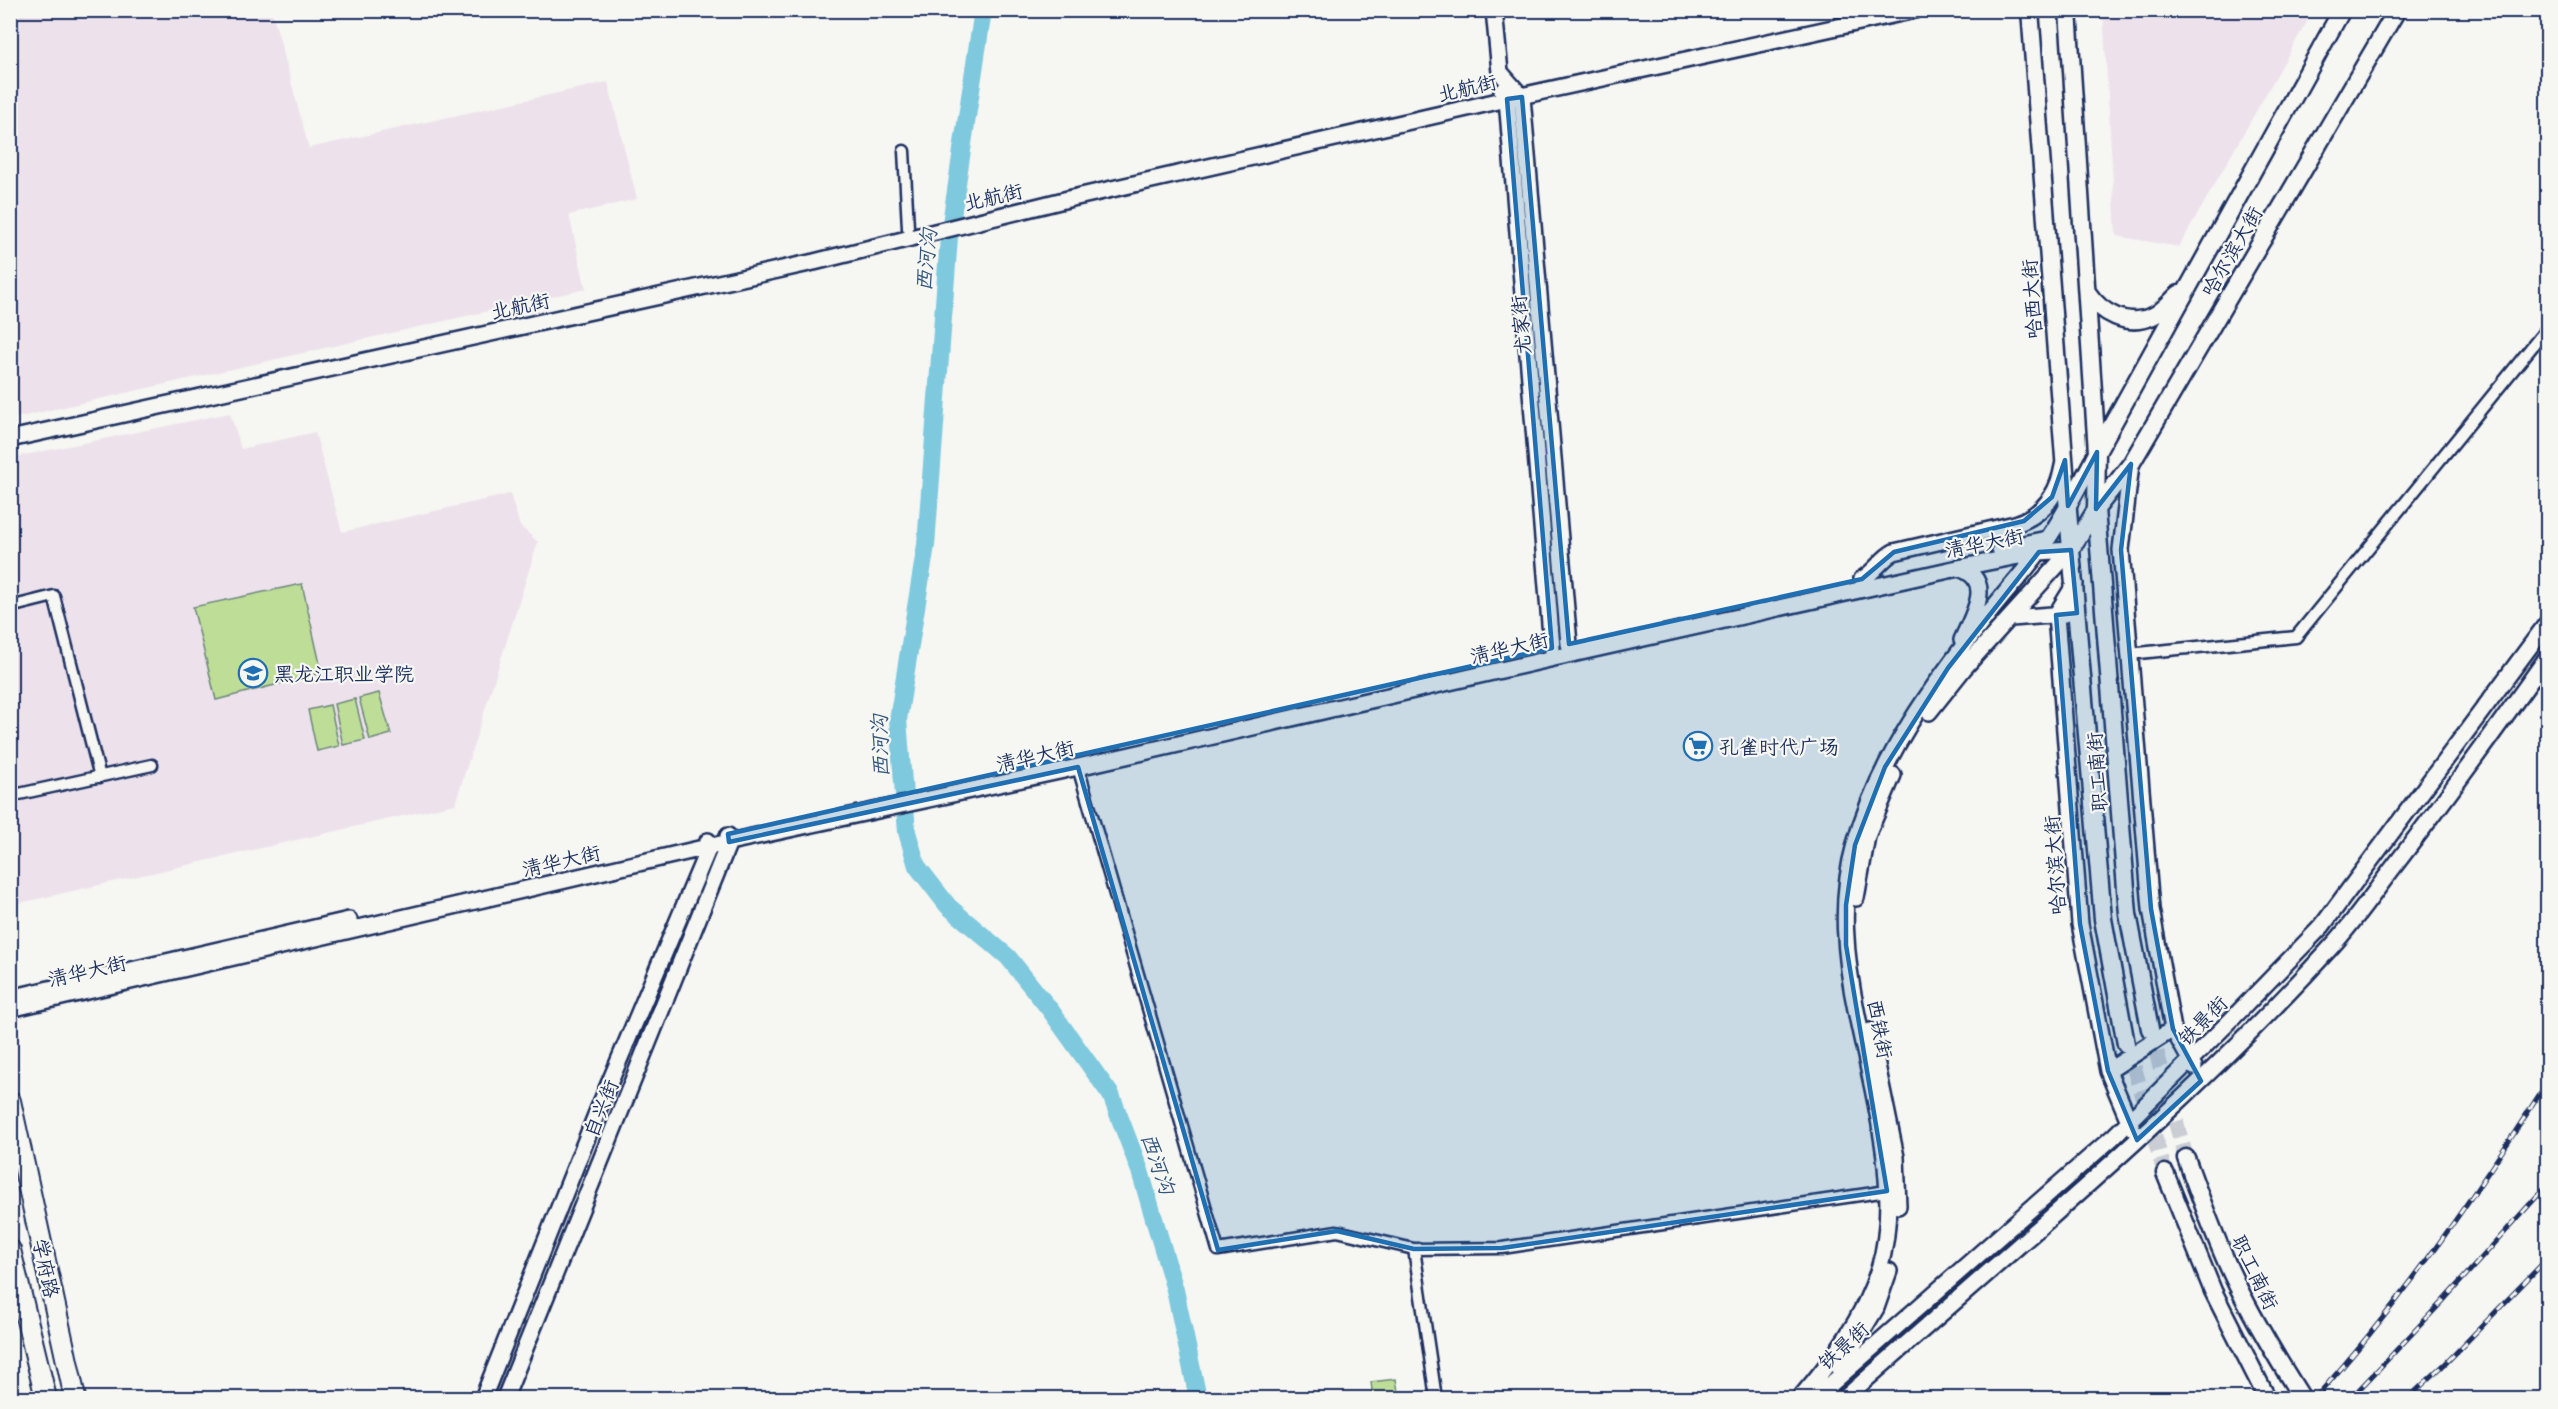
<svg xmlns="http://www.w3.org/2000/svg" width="2558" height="1409" font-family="Mali,'LXGW WenKai TC',sans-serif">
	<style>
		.built { fill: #ede2ec }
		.green { fill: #bede97; stroke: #6c867a; stroke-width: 1.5 }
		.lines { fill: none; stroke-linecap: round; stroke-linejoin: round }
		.river { stroke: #7ec9de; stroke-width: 18 }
		.primary-tunnel { stroke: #caced4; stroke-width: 16; stroke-dasharray: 16 8; stroke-linecap: butt }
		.street-casing { stroke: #1b2f5e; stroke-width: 15 }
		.secondary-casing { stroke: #1b2f5e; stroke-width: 20 }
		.primary-casing { stroke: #1b2f5e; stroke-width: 21 }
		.highway-casing { stroke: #1b2f5e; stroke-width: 24 }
		.street { stroke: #f6f6f2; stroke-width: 10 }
		.secondary { stroke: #f6f6f2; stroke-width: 15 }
		.primary { stroke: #f6f6f2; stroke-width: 16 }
		.highway { stroke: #f6f6f2; stroke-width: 20 }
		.rail-casing { stroke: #1b2f5e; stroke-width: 5 }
		.rail { stroke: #f6f6f2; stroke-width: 3; stroke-dasharray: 9; stroke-linecap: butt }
		.marked { fill: #1f6fb2; fill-opacity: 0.2; stroke: #1f6fb2; stroke-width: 4.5; stroke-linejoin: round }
		.labels { text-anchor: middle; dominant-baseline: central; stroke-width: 4.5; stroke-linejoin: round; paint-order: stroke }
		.street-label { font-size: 20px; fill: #1b2f5e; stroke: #f6f6f2 }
		.poi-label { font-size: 20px; fill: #1b2f5e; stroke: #f6f6f2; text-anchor: start }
		.water-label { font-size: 21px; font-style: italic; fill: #34567e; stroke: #f6f6f2 }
	</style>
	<rect width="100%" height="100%" fill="#f6f6f2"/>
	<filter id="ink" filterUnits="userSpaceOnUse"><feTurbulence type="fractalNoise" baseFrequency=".0167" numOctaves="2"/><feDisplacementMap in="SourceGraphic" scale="12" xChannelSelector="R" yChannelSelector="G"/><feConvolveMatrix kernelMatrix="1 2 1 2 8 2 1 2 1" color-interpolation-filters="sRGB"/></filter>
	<g filter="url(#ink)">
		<path class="built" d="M10,11H272L309,148L608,82L637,199L569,215L586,289L11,419Z
			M2103,11H2313L2179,247L2116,236Z
			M230,413L241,449L315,432L342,532L510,494L520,526L538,542L455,804L11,905L10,458Z"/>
		<path class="green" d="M302,584L322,673L216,700L193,607Z
			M379,693L391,734L370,740L359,698Z
			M355,699L365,740L343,745L334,704Z
			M330,705L339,746L317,751L308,710Z
			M1396,1379L1399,1398H1373L1371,1382Z"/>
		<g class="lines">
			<path class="river" d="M983,10L949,237L926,545L898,720L907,832L917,866L948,906L1008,957L1051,1011L1111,1095L1140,1171L1175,1290L1198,1398"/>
			<path class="primary-tunnel" d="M2150,1029L2186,1158
				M2127,1044L2165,1173"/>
			<g class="street-casing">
				<path id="street" d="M904,151L908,228
					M10,607L54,596L100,777
					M2129,654L2296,637L2548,327
					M1078,767L1218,1250L1337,1231L1414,1249L1436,1398
					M10,796L152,765
					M1414,1249L1502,1248L1887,1191"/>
			</g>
			<g class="secondary-casing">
				<path id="secondary" d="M1494,10L1500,72L1522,97L1569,644
					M1502,91L1507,99L1552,648
					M10,439L814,262L1068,199L1507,99L1915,10
					M2131,464L2121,550L2151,909L2173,1029L2194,1067
					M2000,549L2047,539
					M1958,568C1996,579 1973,615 1962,640
					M1862,579C1875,572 1882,558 1894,552L2015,524C2043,515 2058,495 2063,466
					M2075,584L2056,615L2080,924L2108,1071L2132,1128
					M2011,618L2065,614
					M1929,712L1964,668L2071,550L2096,509
					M1856,898L1867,836L1893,775
					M10,998L349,920
					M10,1009L729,842L1078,767L1554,658L1958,568L2039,552L2071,550
					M1870,1031L1896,1157L1898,1206
					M2108,1071L2173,1029
					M1839,1369L1876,1308L1889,1271
					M483,1398L598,1110L709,847L708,841
					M505,1398L729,842L728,836
					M1800,1398C1832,1361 1864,1318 1879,1269C1903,1191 1873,1094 1857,1015C1845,958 1839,900 1855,844C1879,758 1934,683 1989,613C2005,593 2023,573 2039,552C2061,521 2079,486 2097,452
					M1815,1398L2113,1137L2227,1024L2322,926L2548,622
					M1845,1398C2010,1251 2183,1111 2332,946C2354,922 2373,894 2392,869C2446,799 2497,728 2548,656"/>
			</g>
			<g class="primary-casing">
				<path id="primary" d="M2030,10L2071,550L2103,919L2126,1044
					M2068,10L2097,452L2096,509L2128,914L2150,1029
					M2087,292C2101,313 2127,328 2153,316C2162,312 2171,301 2179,294
					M2097,452L2342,10
					M2096,509L2131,464L2397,10
					M2186,1158C2200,1196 2213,1233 2230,1270C2250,1314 2276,1357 2302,1398
					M2165,1173L2213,1291L2267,1398"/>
			</g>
			<g class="highway-casing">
				<path id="highway" d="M10,1101L75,1398
					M10,1250L46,1398"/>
			</g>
			<use href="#street" class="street"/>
			<use href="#secondary" class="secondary"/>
			<use href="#primary" class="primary"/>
			<use href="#highway" class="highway"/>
			<g class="rail-casing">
				<path id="rail" d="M2315,1398C2403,1301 2477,1192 2548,1081
					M2351,1398L2441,1303L2548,1184
					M2408,1398L2446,1363L2548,1258"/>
			</g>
			<use href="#rail" class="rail"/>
		</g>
	</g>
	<path class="marked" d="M1522,97L1569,644L1862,579L1894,552L2024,521L2052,497L2065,460L2068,506L2097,452L2096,509L2131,464L2121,550L2151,909L2173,1029L2201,1081L2137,1140L2108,1071L2080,924L2056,615L2077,613L2071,550L2039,552L1948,668L1885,767L1855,845L1846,905V945L1887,1191L1502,1248L1414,1249L1337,1231L1218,1250L1078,767L729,842L728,834L1552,648L1507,99Z"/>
	<defs>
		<g id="university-ring" transform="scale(1.5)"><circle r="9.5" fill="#f6f6f2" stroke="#1f6fb2" stroke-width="1.5"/><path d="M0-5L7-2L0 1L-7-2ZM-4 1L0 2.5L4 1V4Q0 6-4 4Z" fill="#1f6fb2"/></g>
		<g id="supermarket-ring" transform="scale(1.5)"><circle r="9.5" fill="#f6f6f2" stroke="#1f6fb2" stroke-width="1.5"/><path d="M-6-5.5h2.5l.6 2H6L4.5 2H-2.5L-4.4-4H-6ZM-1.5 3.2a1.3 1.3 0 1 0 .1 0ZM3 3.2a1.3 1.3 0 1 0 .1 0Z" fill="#1f6fb2"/></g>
	</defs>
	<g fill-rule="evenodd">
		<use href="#university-ring" x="253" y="673"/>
		<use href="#supermarket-ring" x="1698" y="746"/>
	</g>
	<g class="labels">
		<g class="street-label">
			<text transform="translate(1467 87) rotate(-13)">北航街</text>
			<text transform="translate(993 196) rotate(-13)">北航街</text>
			<text transform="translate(2231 251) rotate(-60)">哈尔滨大街</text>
			<text transform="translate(2031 299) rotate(-94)">哈西大街</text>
			<text transform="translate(520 305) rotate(-12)">北航街</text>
			<text transform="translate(1520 325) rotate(-95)">尤家街</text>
			<text transform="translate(1984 542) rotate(-11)">清华大街</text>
			<text transform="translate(1509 647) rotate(-13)">清华大街</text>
			<text transform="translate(1035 755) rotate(-13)">清华大街</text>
			<text transform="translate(2096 772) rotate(-94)">职工南街</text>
			<text transform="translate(561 860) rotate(-13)">清华大街</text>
			<text transform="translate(2054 865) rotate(-94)">哈尔滨大街</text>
			<text transform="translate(87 970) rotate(-13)">清华大街</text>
			<text transform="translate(2202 1020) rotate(-45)">铁景街</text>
			<text transform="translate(1881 1029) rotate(79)">西铁街</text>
			<text transform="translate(600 1108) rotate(-68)">自兴街</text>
			<text transform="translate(47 1268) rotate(78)">学府路</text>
			<text transform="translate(2256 1272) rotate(64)">职工南街</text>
			<text transform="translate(1843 1345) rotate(-42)">铁景街</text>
		</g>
		<g class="poi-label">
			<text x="274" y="673">黑龙江职业学院</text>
			<text x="1719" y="746">孔雀时代广场</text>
		</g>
		<g class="water-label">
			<text transform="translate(925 260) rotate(-85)">西河沟</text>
			<text transform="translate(879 746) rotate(-92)">西河沟</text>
			<text transform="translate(1159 1163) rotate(71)">西河沟</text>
		</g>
	</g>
	<rect width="2558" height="1409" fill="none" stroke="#f6f6f2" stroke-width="36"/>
	<rect x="18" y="18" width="2522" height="1373" fill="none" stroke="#1b2f5e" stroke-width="2" filter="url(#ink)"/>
</svg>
